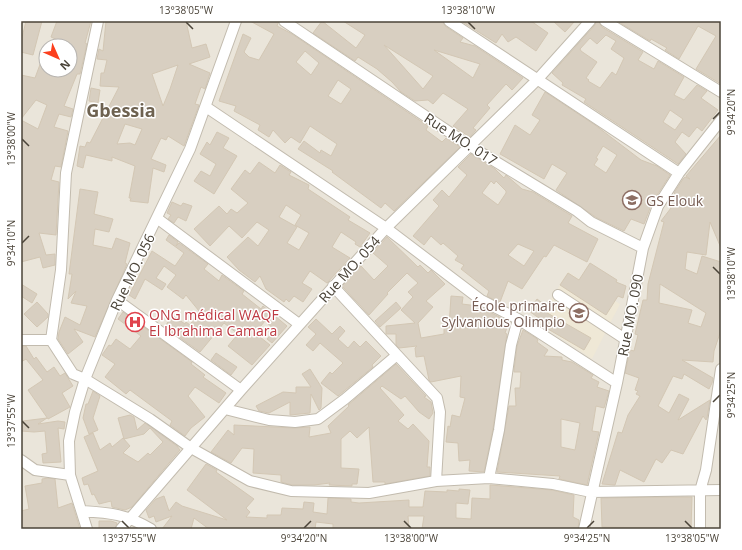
<svg xmlns="http://www.w3.org/2000/svg" width="742" height="550" font-family="'Open Sans',sans-serif">
	<style>
		.residential { fill: #eae5da; fill-rule: evenodd }
		.education { fill: #efe8d6 }
		.building { fill: #d8cfc1; stroke: #d3c7b4; fill-rule: evenodd }
		.lines { fill: none; stroke-linecap: round; stroke-linejoin: round }
		.minor-casing { stroke: #c2bbae; stroke-width: 12 }
		.minor { stroke: #fff; stroke-width: 10 }
		.ticks { fill: none; stroke: #4b4439; stroke-width: 1.5 }
		.labels { text-anchor: middle; dominant-baseline: central; stroke-width: 3; stroke-linejoin: round; paint-order: stroke }
		.street-label { font-size: 14px; fill: #4b4439; stroke: #fff }
		.education-label { font-size: 14px; fill: #785e54; stroke: #fff; text-anchor: start }
		.health-label { font-size: 14px; fill: #be3a42; stroke: #fff; text-anchor: start }
		.district-label { font-size: 18px; font-weight: bold; fill: #6e6250; stroke: #fff }
		.neatline { fill: none; stroke: #4b4439; stroke-width: 1.5 }
		.ticks-label { font-size: 10px; text-anchor: middle; fill: #4b4439 }
	</style>
	<rect width="100%" height="100%" fill="#f6f3ec"/>
	<path class="residential" d="M21,21H721V529H21ZM46,46H70V70H46Z"/>
	<path class="education" d="M568,272L620,304L592,359L537,322Z"/>
	<path class="building" d="M26,21H42L33,55L21,52V42Z
		M57,21H91L85,43L87,44L80,74H77L64,106L73,109L71,117L59,114L54,127L68,131L61,167L55,166L51,180L59,182L56,235L39,233L46,255L55,254V265L43,268L40,257L21,262V120L38,129L47,105L36,100L21,119V75L35,78L45,51L46,70H70V52L73,47L51,37Z
		M106,21H186L192,48L206,44L210,57L189,64L210,73L205,89L201,87L195,104L199,105L184,146L168,136L166,140L161,138L151,159L166,165L164,172L153,168L148,203L130,201L131,198H129L135,166L112,157V161L86,155L83,168L77,166L80,146L85,147L87,142L90,143L119,87L100,86L101,73H104L107,60L97,59L99,49L103,51ZM178,65L170,89L163,106L152,74ZM125,124L142,129L135,145L130,143L117,144Z
		M250,21H273L278,23L277,26L292,34L428,126L426,130L442,142L446,138L460,147L394,211L385,203L381,208L332,172L333,171L298,149L304,141L320,153L321,150L331,156L337,144L310,126L300,143L291,137L285,143L273,130L269,137L258,130L260,125L234,111L236,106L219,101L243,34L251,38L244,52L249,57L259,60L274,34ZM305,51L319,63L311,75L296,62ZM338,80L351,89L341,104L328,96Z
		M322,21L356,48L365,35L343,21H443L445,26L463,38L460,42L475,46L523,78L512,90L506,84L487,105L490,108L473,128L476,130L470,137L453,126L468,109L443,93L433,104L428,100L415,101L401,92L392,82L377,69L358,57L355,61L313,33ZM384,45L433,76L423,89ZM434,50L480,64L473,78Z
		M461,21H531L548,33L536,51L516,37L508,42L502,34L496,43Z
		M553,21H575L565,32Z
		M596,21H599L602,27L643,52L638,60L654,69L658,61L684,77L674,95L684,100L697,85L707,91L701,98L718,110L702,131L697,127L689,137L682,132L675,142L686,154L678,164L584,102L586,99L562,85L563,83L552,73L595,25ZM606,35L616,41L611,49L624,58L616,75L612,72L600,88L588,81L589,80L586,78L597,62L581,51L580,49L590,38L597,44ZM670,110L683,119L675,130L663,122Z
		M617,21H721V84L696,69L716,36L698,26L679,59L665,50L667,48L651,39L650,41Z
		M91,88L100,90L98,103L89,101Z
		M545,92L595,125L641,160L657,166L670,175L652,203L644,224L631,219L624,231L597,218L556,190L567,173L552,164L544,179L500,154L515,125L530,135L540,120L532,115ZM603,146L617,155L606,173L594,165L598,159L596,158Z
		M217,132L229,138L223,148L237,156L214,194L194,181L201,171L210,176L216,164L200,154L207,142L210,145Z
		M721,135V248L710,222L706,255L687,252L685,269L697,274L702,256L721,262V330L714,351L713,362L682,360L713,378L712,383L709,389L684,374L682,379L673,376L658,406L669,413L679,394L689,399L678,420L710,400L707,418L706,420L703,416L683,454L671,450L662,463L656,459L644,482L620,470L615,485L602,484L618,432L622,433L628,415L640,396L636,394L638,391L635,390L639,378L625,373L630,350L634,351L638,335L635,334L643,300H647L648,284L664,222L661,221L671,208L668,205L676,195L674,193L683,179L685,177L690,179L686,176ZM660,284L706,313L701,327L688,323L692,310L659,303Z
		M471,154L495,169L504,178L506,175L522,189L533,192L572,216L568,223L598,239L587,262L554,245L546,257L544,256L522,289L508,281L500,302H498L487,296L489,291L461,269L464,265L455,260L458,256L443,243L441,245L431,236L424,245L413,236L439,206L433,200L442,190L449,197L467,175L458,167ZM491,181L494,184L496,181L506,191V193L498,205L482,193ZM518,244L534,251L524,266L508,255Z
		M259,162L275,173L280,165L291,172L289,175L309,185L308,189L350,217L348,220L370,233L360,247L355,244L356,242L341,232L332,247L350,258L327,283L310,271L302,283L312,289L303,302L294,296L289,302L286,299L284,302L266,289L260,276L255,282L239,270L227,257L248,237L258,246L269,230L257,222L242,238L229,226L210,246L194,229L219,206L227,214L231,209L237,213L248,203L231,189L245,170L250,174ZM286,205L301,215L295,225L309,233L299,250L287,243L297,227L279,217Z
		M80,189L98,192L94,214L113,219L109,232L95,229L93,245L112,249L116,238L130,243L125,263L127,264L95,337L74,329L83,342L68,354L58,339L59,332L65,317L80,325L87,306L71,303L76,291L68,299L72,274H69Z
		M172,202L181,206L183,203L192,206L186,221L178,217L174,223L168,219L171,215L167,213Z
		M169,235L178,242L176,246L179,243L208,264L204,269L219,281L222,275L244,291L242,294L261,309L263,306L287,326L272,343L267,339L275,330L265,321L255,333L270,345L252,365L228,346L238,334L224,323L200,352L165,327L172,315L185,324L186,322L190,325L199,311L186,295L183,299L167,287L176,275L164,266L156,278L166,284L162,290L145,279L135,299L129,295L152,251L175,266L184,253L166,240Z
		M387,237L418,267L420,265L428,273L431,270L445,284L426,301L433,307L418,323L421,338L444,334V326L449,327L451,296L463,297L462,304L478,306L509,322L505,333L507,334L493,429L484,472L469,471L470,460L459,461L458,443L446,442L448,426L450,427L452,415L460,417L465,398L460,397L461,376L431,382L429,380L424,356L416,357L415,348L417,346L399,348L396,345V334H386V326L415,323L401,310L413,297L408,292L418,283L407,273L387,293L388,294L369,315L342,286L361,266L374,280L388,266L373,253Z
		M590,263L617,280L616,282L626,286L623,298L618,296L606,315L560,285L568,273L579,280Z
		M21,284L37,294L32,303L21,296Z
		M537,299L545,305L542,310L591,338L584,350L541,325L543,321L529,311Z
		M37,302L48,314V317L37,327L24,314Z
		M396,302L401,308L380,327L375,321Z
		M123,312L192,362L191,364L205,375L203,377L226,393L219,403L195,387L188,396L205,417L191,428L185,436L170,425L172,421L130,390L126,394L105,377L115,364L102,355L109,345L111,346L116,339L130,349L141,336L118,319Z
		M316,319L332,334L340,326L345,331L338,339L348,348L354,341L360,347L366,341L381,356L372,365L373,367L338,396L321,383L330,372L332,374L343,363L320,343L313,351L306,345L316,334L308,327Z
		M523,330L536,338L538,340L537,342L548,350L544,356L562,357V360L572,362L593,375L591,378L599,382L597,387L609,391L604,408L596,406L592,431L599,432L587,485L559,479L560,476L497,472L509,406H516L515,388H520L521,372H514V370L517,346ZM561,419L580,423L575,450L561,447Z
		M21,346H26L34,359L36,357L47,372L54,367L60,376L65,373L73,386L62,393L70,407L48,419L28,390L43,380L26,359L21,362Z
		M216,353L237,367L231,375L211,360Z
		M396,364L426,396L424,397L431,402L433,413L429,419L419,412L405,396L401,399L382,386L380,388L404,415L398,421L408,429L413,424L429,441L427,467H430V476L385,484V482H373L369,427L357,438L350,431L341,439V468L359,469L357,484H352V486L329,485L330,483L314,485H292L281,482V475L253,473L254,449L242,448L231,463L211,452L228,430L234,435V425L294,428L310,427L309,437L331,433L328,426L349,406L348,405Z
		M310,369L322,388L321,408L319,410L311,394L310,413L290,415V402L269,413L259,411L256,406L283,392L296,393V387H311L302,374Z
		M93,391L100,396L93,418L98,430L89,434L83,418L86,404H88Z
		M130,415L134,417L137,430L145,423L177,446L180,450L132,507L125,510L112,507L111,501L99,504L94,494L92,495L88,484L84,485L82,478L98,471L84,437L93,433L100,450L110,443L112,447L123,438L130,446L123,453L138,462L148,453L150,455L163,442L150,428L144,434L124,439L118,418Z
		M47,418L38,424L58,421L65,422L64,429L58,428L61,462L43,463L42,454L47,453L45,431L34,432L21,431L23,421Z
		M206,464L217,470L216,472L254,499L246,508L250,512L246,517L267,518V515H281L282,508L303,509L304,502L314,503L313,512L327,514L328,498L351,499V502L359,503L409,500V507H423L425,491L447,492V490L459,491V489L470,490L468,504L456,503V518L471,519L472,498L490,499V485L552,490L574,495L573,517L579,520L578,529H422L424,516H408L409,529H333V524L316,522L315,529H209L194,518L191,529H162L172,516L156,522L154,516L149,518L146,510L156,499L164,496L169,511L176,502L182,506L227,520L187,490Z
		M48,478L55,479L58,508L72,503L80,529H21V511L29,509L25,486L42,483V479Z
		M665,497H692L691,529L602,527L601,498Z
		M99,521H111L117,523L115,529H99Z"/>
	<g class="lines">
		<g class="minor-casing">
			<path id="minor" d="M98,21L66,173L61,270L51,340L73,374L85,379L150,419L191,448L250,481L291,491L369,493L436,481L489,478L553,484L591,492L721,490
				M284,21L470,146L577,211L591,222L643,248
				M449,21L679,173
				M605,21L721,92
				M206,107L386,228L481,300L518,319L617,383
				M158,219L299,324
				M333,286L437,398L440,412L436,481
				M558,295L625,339
				M117,300L241,390
				M21,340H51
				M225,409L269,420L295,422L318,419L345,399L397,355
				M21,460L35,470L70,475
				M489,478L499,430L511,345L518,319
				M82,511C112,513 125,514 151,529
				M87,529L70,475L69,441L75,412L85,379L117,300L190,149L236,21
				M121,529L241,390L386,228L537,80L590,21
				M584,529L617,383L643,248L658,206L679,173L721,120
				M700,529V491L706,470L721,369"/>
		</g>
		<use href="#minor" class="minor"/>
	</g>
	<path class="ticks" d="M186,22L193,29M468,22L475,29M713,119L720,112M22,139L29,146M22,243L29,236M713,267L720,274M713,402L720,395M22,421L29,428M122,521L129,528M404,521L411,528M685,521L692,528M304,528L311,521M587,528L594,521"/>
	<defs>
		<g id="school-ring" transform="scale(1)"><circle r="9.5" fill="#fff" stroke="#8d6e63" stroke-width="1.5"/><path d="M0-5L7-2L0 1L-7-2ZM-4 1L0 2.5L4 1V4Q0 6-4 4Z" fill="#8d6e63"/></g>
		<g id="hospital-ring" transform="scale(1)"><circle r="9.5" fill="#fff" stroke="#e0444e" stroke-width="1.5"/><path d="M-5-5h3v3.5h4V-5h3V5h-3V1.5h-4V5h-3Z" fill="#e0444e"/></g>
	</defs>
	<g fill-rule="evenodd">
		<use href="#school-ring" x="632" y="200"/>
		<use href="#school-ring" x="579" y="313"/>
		<use href="#hospital-ring" x="135" y="322"/>
	</g>
	<g class="labels">
		<g class="street-label">
			<text transform="translate(461 139) rotate(33)">Rue MO. 017</text>
			<text transform="translate(349 269) rotate(-48)">Rue MO. 054</text>
			<text transform="translate(132 272) rotate(-64)">Rue MO. 056</text>
			<text transform="translate(630 315) rotate(-79)">Rue MO. 090</text>
		</g>
		<g class="education-label">
			<text x="646" y="200">GS Elouk</text>
			<text x="565" y="305" text-anchor="end">École primaire<tspan x="565" dy="16">Sylvanious Olimpio</tspan></text>
		</g>
		<g class="health-label">
			<text x="149" y="314">ONG médical WAQF<tspan x="149" dy="16">El Ibrahima Camara</tspan></text>
		</g>
		<g class="district-label">
			<text x="121" y="110">Gbessia</text>
		</g>
	</g>
	<rect width="742" height="550" fill="none" stroke="#ffffff" stroke-width="44"/>
	<g transform="translate(58 58) rotate(135)"><circle r="19" fill="#ffffff" stroke="#b7b4b0"/>
	<path d="M0-3L7 15L0 10L-7 15Z" fill="#fc3f1d"/>
	<text y="-6" font-size="11" font-weight="bold" text-anchor="middle" fill="#4b4439">N</text>
	</g>
	<rect x="22" y="22" width="698" height="506" class="neatline"/>
	<g class="ticks-label">
		<text x="186" y="14">13°38'05"W</text>
		<text x="468" y="14">13°38'10"W</text>
		<text transform="translate(731 112) rotate(-90)" y="4">9°34'20"N</text>
		<text transform="translate(11 139) rotate(-90)" y="4">13°38'00"W</text>
		<text transform="translate(11 243) rotate(-90)" y="4">9°34'10"N</text>
		<text transform="translate(731 274) rotate(-90)" y="4">13°38'10"W</text>
		<text transform="translate(731 395) rotate(-90)" y="4">9°34'25"N</text>
		<text transform="translate(11 421) rotate(-90)" y="4">13°37'55"W</text>
		<text x="129" y="542">13°37'55"W</text>
		<text x="304" y="542">9°34'20"N</text>
		<text x="411" y="542">13°38'00"W</text>
		<text x="587" y="542">9°34'25"N</text>
		<text x="692" y="542">13°38'05"W</text>
	</g>
</svg>
